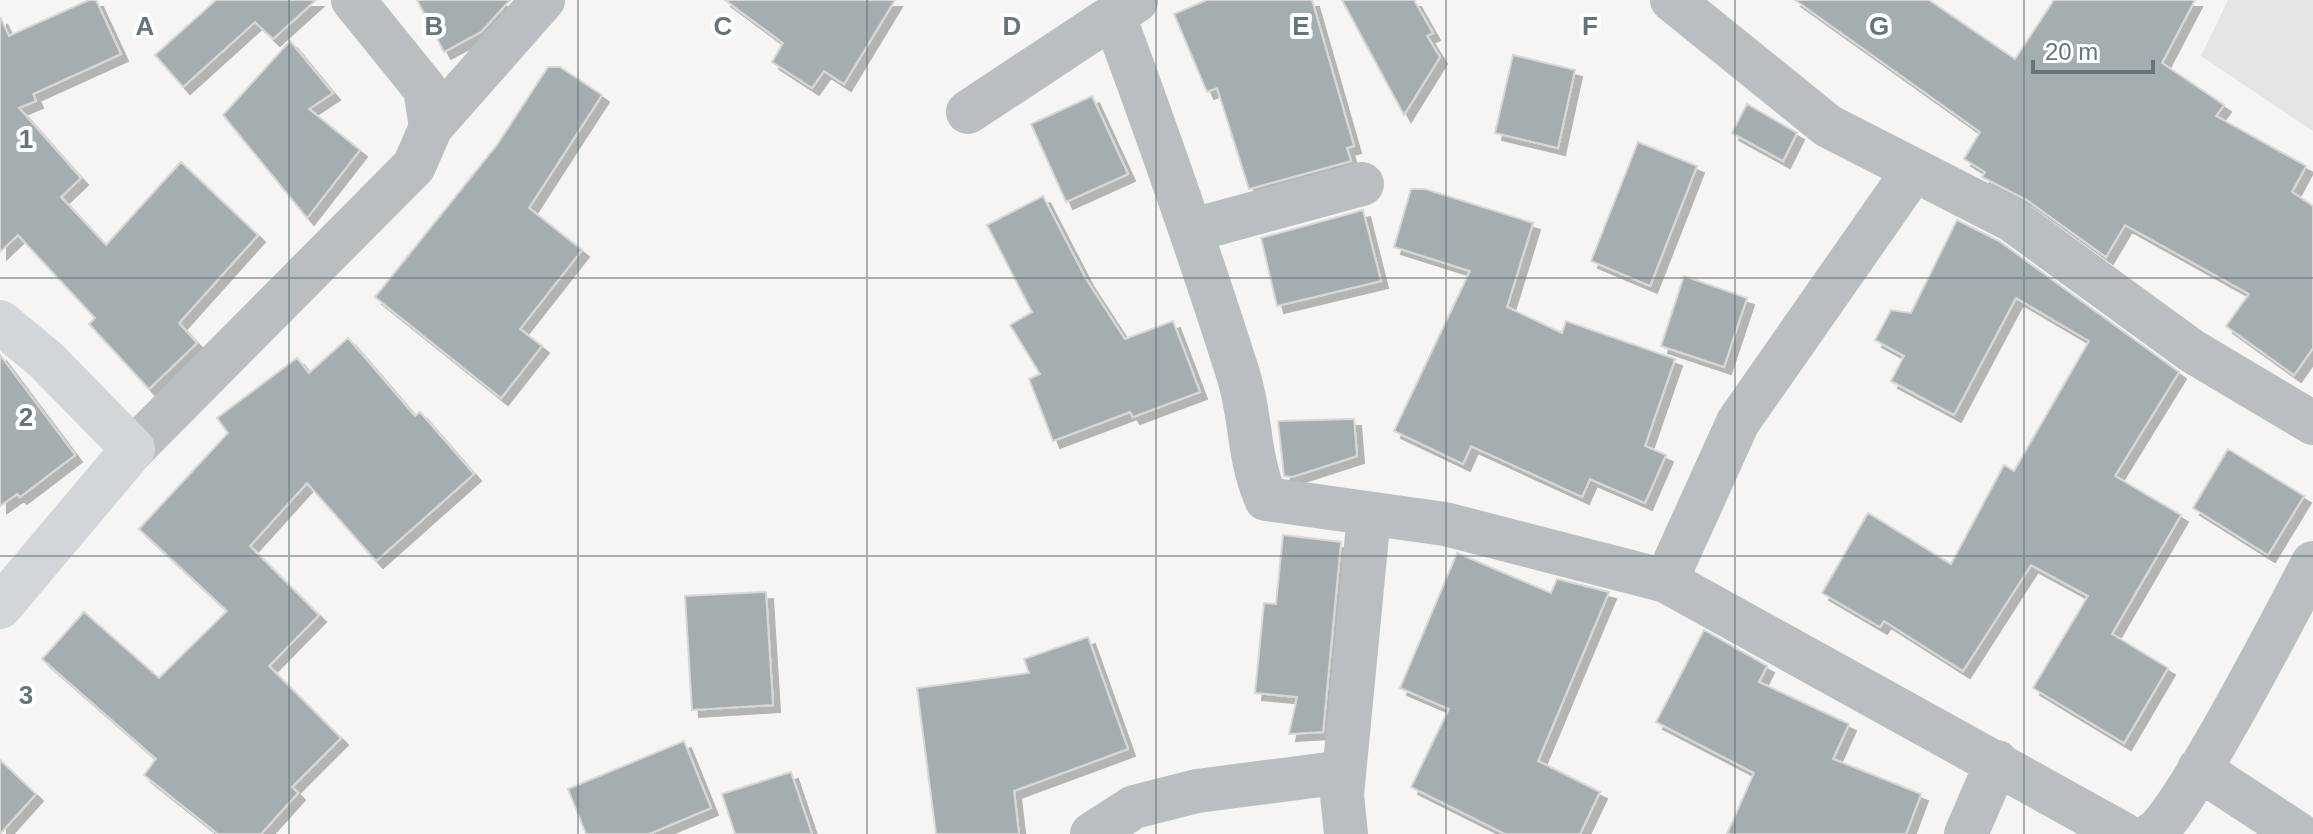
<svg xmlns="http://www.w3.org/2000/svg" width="2313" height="834" font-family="Helvetica,sans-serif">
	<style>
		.built { fill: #e4e5e4 }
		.building { fill: #a4adaf; stroke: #d8d7d6; stroke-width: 2; filter: url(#shadow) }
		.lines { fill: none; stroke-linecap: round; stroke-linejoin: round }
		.minor { stroke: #b9bfc1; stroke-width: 44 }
		.major { stroke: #d1d6d8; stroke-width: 44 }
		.grid { fill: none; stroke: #65767a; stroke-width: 2; stroke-opacity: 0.55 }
		.grid-label { font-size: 26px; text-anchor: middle; font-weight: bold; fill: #65767a; stroke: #fff; stroke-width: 8; stroke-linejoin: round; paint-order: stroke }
	</style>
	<defs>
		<filter id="shadow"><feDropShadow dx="7" dy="7" stdDeviation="0" flood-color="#0004"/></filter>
	</defs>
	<rect width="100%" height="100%" fill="#f6f5f3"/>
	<path class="built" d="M2228,0H2313V131L2201,56Z"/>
	<path class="building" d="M89,0H96L121,54L33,94L36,101L19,108L81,178L61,197L106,245L181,162L258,235L179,323L197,343L149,389L89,324L95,318L18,235L0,252V17L9,36Z
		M216,0H316L273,39L255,22L183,87L155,55Z
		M417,0H510L481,32L444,52Z
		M725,0H895L844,84L824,71L812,88L772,62L783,43Z
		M1207,0H1312L1354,146L1347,148L1351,161L1249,189L1217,88L1207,92L1174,14Z
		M1342,0H1414L1433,33L1427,36L1440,57L1404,115Z
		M1795,0H1929L2015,59L2054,0H2195L2162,63L2224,105L2216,116L2306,166L2292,192L2313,206V348L2294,375L2226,326L2249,294L2125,225L2106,257L2027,200L1982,177L1985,172L1964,159L1980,132Z
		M290,41L333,93L309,109L360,150L307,218L223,115Z
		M1513,55L1575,70L1558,148L1495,133Z
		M548,67H560L602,95L529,208L582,250L520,329L542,346L501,398L375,297L497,145Z
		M1092,96L1128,174L1066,202L1031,124Z
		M1747,104L1797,133L1783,161L1732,133Z
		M1638,142L1697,166L1650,286L1591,261Z
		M1411,189H1425L1533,223L1507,307L1562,333L1566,321L1675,359L1645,446L1666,455L1645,503L1590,479L1582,497L1471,446L1463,464L1394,431L1470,271L1394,247Z
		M1043,196L1086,279L1125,339L1173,321L1200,392L1133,417L1130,412L1053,441L1029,379L1040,374L1010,325L1032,312L987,225Z
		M1363,210L1381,281L1277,306L1261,238Z
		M1957,220L1999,241L2179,372L2115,476L2181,515L2112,634L2168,668L2124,743L2033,688L2088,596L2031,565L1963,671L1884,621L1880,627L1822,593L1868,513L1951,564L2004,465L2014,471L2089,341L2016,298L1954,415L1891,381L1904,356L1875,340L1891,310L1911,313Z
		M1684,276L1747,298L1724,367L1661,346Z
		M348,338L415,416L420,412L474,474L376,561L307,483L250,546L319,615L269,666L341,738L292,787L298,793L261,834H218L144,775L156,759L42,659L84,612L159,678L227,611L139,529L228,433L217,418L297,358L309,373Z
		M0,355L75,455L20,497L17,494L0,506Z
		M1354,419L1357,456L1292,477L1284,476L1278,421Z
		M2228,449L2304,496L2268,555L2193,508Z
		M1283,535L1341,542L1323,732L1289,734L1297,697L1255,693L1264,603L1276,604Z
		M1457,553L1551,593L1557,579L1609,592L1538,761L1600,792L1580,834H1505L1411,787L1449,709L1400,688Z
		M766,592L773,705L692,710L685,596Z
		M1704,630L1767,666L1759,682L1849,724L1833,759L1921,794L1906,834H1727L1754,773L1656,722Z
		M1088,637L1128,749L1014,791L1019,834H936L917,688L1029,673L1024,659Z
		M684,741L711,808L649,834H586L568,789Z
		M0,760L36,794L0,834Z
		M791,772L812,834H735L722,794Z"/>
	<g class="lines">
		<path class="minor" d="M1672,0L1828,126L2012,220L2192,351L2313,423
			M1114,16C1158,135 1200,254 1238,374C1252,418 1247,454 1266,499L1445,524L1666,581L2123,834
			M968,112L1136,1
			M431,127L543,0
			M1193,230L1362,184
			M133,449L414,166L431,127L425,89L353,0
			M1666,581L1738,422L1914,170
			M2199,769L2298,834
			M1092,834L1134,807L1197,791L1344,772
			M1346,834L1342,795L1369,515
			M1966,834L1997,762
			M2152,834C2178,824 2292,603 2313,563"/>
		<path class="major" d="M0,322L46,360L133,449L0,607"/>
	</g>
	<path class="grid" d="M289,0V834M578,0V834M867,0V834M1156,0V834M1446,0V834M1735,0V834M2024,0V834M0,278H2313M0,556H2313"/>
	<g class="grid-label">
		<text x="145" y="35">A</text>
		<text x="434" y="35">B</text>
		<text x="723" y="35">C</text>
		<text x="1012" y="35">D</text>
		<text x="1301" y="35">E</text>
		<text x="1590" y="35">F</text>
		<text x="1879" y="35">G</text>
		<text x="26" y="148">1</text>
		<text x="26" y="426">2</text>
		<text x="26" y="704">3</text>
	</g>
	<path d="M2033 60v12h120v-12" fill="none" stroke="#65767a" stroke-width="4"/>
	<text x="2045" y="60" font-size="24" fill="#65767a" stroke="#ffffff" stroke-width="6" paint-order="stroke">20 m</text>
</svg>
